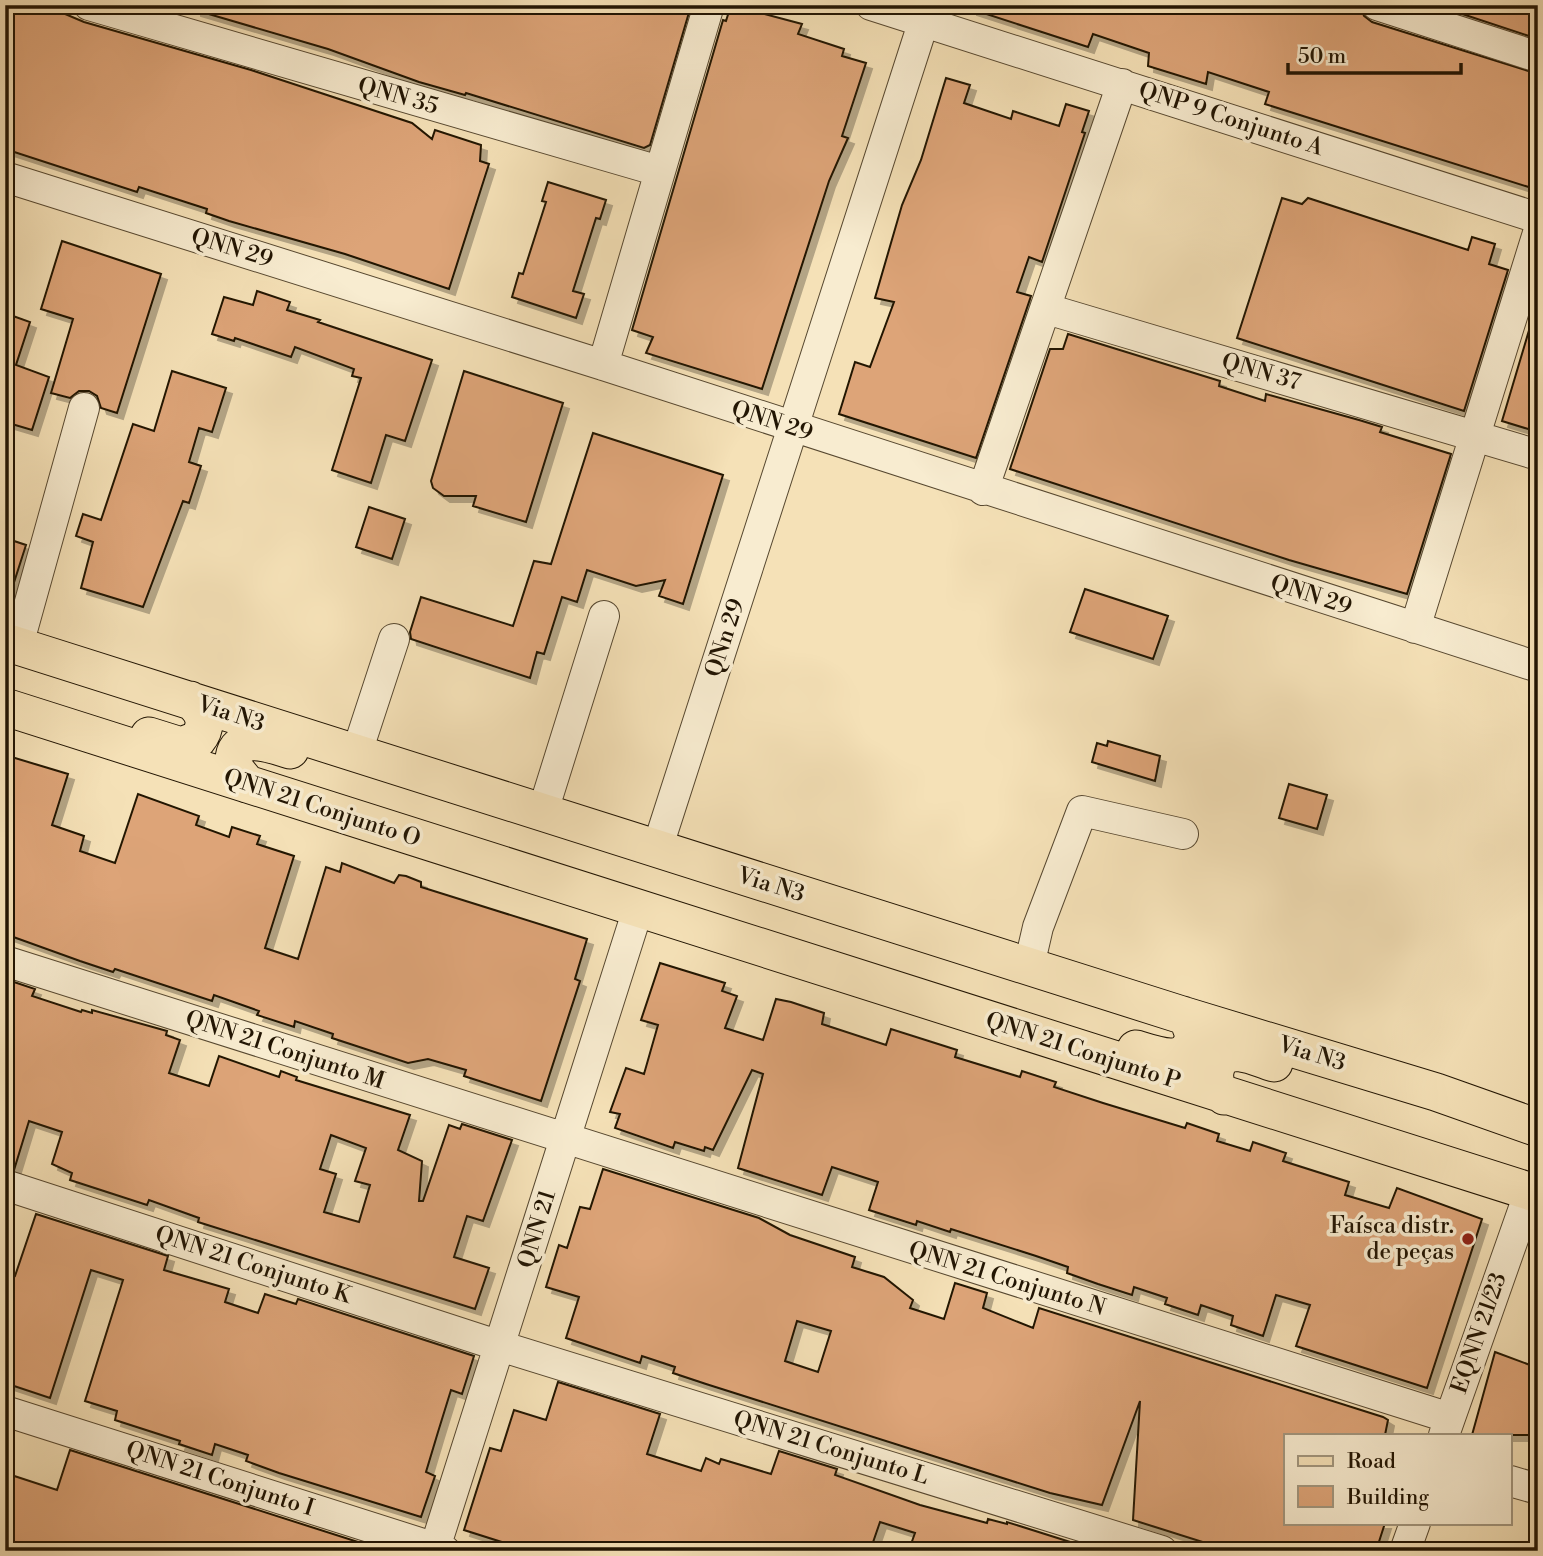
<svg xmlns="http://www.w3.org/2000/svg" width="1543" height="1556" font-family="'Libre Bodoni',serif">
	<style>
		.building { fill: #dda478; stroke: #221503; stroke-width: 2; fill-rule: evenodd; filter: url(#shadow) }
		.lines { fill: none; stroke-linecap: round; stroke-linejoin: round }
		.minor-casing { stroke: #574830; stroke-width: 32 }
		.major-casing { stroke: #221503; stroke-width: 39 }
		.minor { stroke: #f8ecd0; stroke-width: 30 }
		.major { stroke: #f5e1b7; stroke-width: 37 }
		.poi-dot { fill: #8f2418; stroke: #f8ecd0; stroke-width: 2.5 }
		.labels { text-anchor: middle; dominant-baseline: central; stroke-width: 7; stroke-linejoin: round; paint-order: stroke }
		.street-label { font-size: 23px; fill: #221503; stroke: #f8ecd0 }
		.poi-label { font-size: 23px; fill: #221503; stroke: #f8ecd0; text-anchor: end }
	</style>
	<defs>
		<filter id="shadow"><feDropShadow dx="6" dy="6" stdDeviation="0" flood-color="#0004"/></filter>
	</defs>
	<rect width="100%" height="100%" fill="#f5e1b7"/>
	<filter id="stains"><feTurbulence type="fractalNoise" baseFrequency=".00286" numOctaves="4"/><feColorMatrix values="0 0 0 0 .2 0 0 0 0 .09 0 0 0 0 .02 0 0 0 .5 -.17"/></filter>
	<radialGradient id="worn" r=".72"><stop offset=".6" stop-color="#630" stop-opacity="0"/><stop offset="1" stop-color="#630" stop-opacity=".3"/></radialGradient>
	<path class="building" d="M5,5H44L84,22L251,70L412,123L432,139L435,130L481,145L480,161L489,164L449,289L345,254L229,221L206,213L207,209L139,187L137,192L5,149Z
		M195,5H677L690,9L650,145L644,148L466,93L465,95L419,82L328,49L195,10Z
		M731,5L802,24L798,34L844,49L842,56L866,63L842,136L848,138L829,181L762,389L646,353L653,337L632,330L723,20L726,21Z
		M971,5H1360L1364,16L1372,22L1538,74V190L1265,104L1269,92L1208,72L1206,84L1148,66L1149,53L1093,34L1088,47L971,9Z
		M1435,5H1538V39Z
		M946,78L970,85L964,103L1011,119L1013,111L1059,126L1066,104L1089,111L1082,132L1085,133L1042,262L1029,257L1017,292L1031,296L976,458L839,414L855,362L870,367L894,302L875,298L902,205L921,160Z
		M548,182L606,200L600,219L596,218L573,291L584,294L576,318L512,297L519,273L523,274L546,202L542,201Z
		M1282,198L1302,204L1308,198L1468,250L1472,237L1495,244L1489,264L1508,270L1464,411L1237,338Z
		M62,241L161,274L117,413L101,408L97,396L89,391H79L70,398L51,393L73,319L41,309Z
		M257,291L290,302L287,310L320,320L318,322L432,360L405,441L386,435L371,483L332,470L361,378L352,376L354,369L295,347L291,357L235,338L234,341L212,334L224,297L253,305Z
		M13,316L30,322L16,365L49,377L32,430L5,422V338Z
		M1533,317L1538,318V432L1502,421Z
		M1068,334L1220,381L1219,386L1265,401L1266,394L1359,420L1382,427L1380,432L1451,454L1407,594L1289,560L1010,469L1050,349H1063Z
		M172,371L226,388L212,432L199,428L189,462L201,466L189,503L183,501L143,607L81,588L93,542L76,536L83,514L101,520L133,424L154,431Z
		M464,371L563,403L526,522L473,506L476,496H444L433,488L431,481Z
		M593,433L723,475L683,604L659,596L665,580L636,586L587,570L577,602L562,597L544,654L537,652L530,678L411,639L410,632L421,597L513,626L534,561L551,564Z
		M369,507L405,519L392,559L356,547Z
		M5,538L26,545L9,598L5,597Z
		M1085,589L1168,616L1153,659L1070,632Z
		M1108,741L1160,756L1155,781L1092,762L1097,743L1107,746Z
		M5,755L68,774L52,825L84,836L80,851L115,863L138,794L199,816L196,825L229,837L232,827L260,836L257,844L294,856L265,948L298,959L326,867L340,872L342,863L394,883L399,875L406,876L421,882V887L587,939L575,979L580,981L541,1101L464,1076L466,1070L428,1059L408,1063L332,1038L333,1034L295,1021L294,1027L257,1015L259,1011L214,995L212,1001L115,969L113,972L80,961L5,934Z
		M1289,784L1327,795L1317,829L1279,818Z
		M660,963L725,983L722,991L737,996L725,1028L763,1040L776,999L791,1002L824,1013L822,1024L886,1045L891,1029L957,1050L955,1057L1020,1077L1022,1071L1056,1082L1054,1087L1103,1103L1185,1128L1187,1123L1219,1134L1217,1141L1250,1151L1253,1142L1286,1153L1283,1161L1349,1182L1345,1195L1389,1208L1397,1188L1482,1219L1427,1388L1296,1346L1310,1305L1276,1295L1263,1336L1231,1325L1233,1316L1201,1305L1198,1315L1165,1304L1167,1298L1134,1287L1132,1295L1098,1284L1067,1273L1068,1267L1036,1256L951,1229L950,1232L917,1221L916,1225L869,1210L878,1182L832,1167L822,1195L738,1168L763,1074L752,1070L713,1150L705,1147L704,1151L675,1142L673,1148L615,1128L620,1114L610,1112L626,1068L644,1074L658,1025L641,1020Z
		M5,979L35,989L32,996L81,1012L82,1010L92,1013V1010L167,1031L166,1035L180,1040L169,1073L209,1086L219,1056L279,1077L281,1071L297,1077L296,1080L410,1115L398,1150L422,1161L419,1201H423L449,1125L460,1129L462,1124L512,1140L483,1221L467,1216L454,1257L489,1268L475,1309L198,1222L199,1218L149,1200L147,1205L70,1180L72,1173L52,1164L62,1132L29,1121L14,1170L5,1168ZM331,1135L366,1148L355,1181L370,1185L359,1222L324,1212L336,1174L320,1169Z
		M603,1169L759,1218L790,1235L855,1257L852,1267L884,1277L913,1300L910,1308L944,1319L955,1283L987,1293L983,1308L1033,1328L1039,1308L1383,1417L1388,1420L1385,1435H1286V1523H1385L1376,1551H1231L1133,1520L1140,1401L1102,1505L1050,1493L706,1384L673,1373L675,1367L642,1356L640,1363L566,1338L579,1297L546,1287L559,1245L567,1248L580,1207L590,1209ZM797,1321L831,1331L818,1372L785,1361Z
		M36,1214L168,1256L164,1270L229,1289L225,1302L258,1313L265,1294L296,1304L298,1299L474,1356L462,1394L451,1390L438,1432L426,1472L435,1476L421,1517L279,1473L246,1461L248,1455L215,1444L212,1455L179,1444L180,1441L115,1420L117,1411L85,1401L123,1280L91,1270L50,1398L5,1383V1272L15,1276Z
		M1495,1352L1538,1368V1435H1472Z
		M558,1382L660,1414L647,1454L701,1471L706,1458L719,1464L721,1459L771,1474L779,1451L837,1469L835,1475L920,1505L987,1523L988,1519L1007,1524V1522L1086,1547V1551H920L910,1547L915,1533L880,1522L870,1551H530L464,1530L490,1448L501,1451L514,1410L546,1420Z
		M70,1450L380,1549V1551H5V1473L57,1490Z"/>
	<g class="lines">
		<g class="minor-casing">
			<path id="minor" d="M89,5L659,171
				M871,5L1538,218
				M1377,5L1538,57
				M5,177L603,365L1538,667
				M1047,309L1538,455
				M603,365L709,5
				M983,490L1122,84
				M1415,628L1538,233
				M18,645L84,408
				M356,755L394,639
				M543,811L604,616
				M657,849L929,5
				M5,961L1450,1418
				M1029,966L1038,927L1082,811L1183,834
				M5,1185L500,1346L1162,1551
				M5,1411L445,1551
				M1444,1435L1530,1191
				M1510,1481L1538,1489
				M434,1551L639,906
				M1405,1551L1415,1523"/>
		</g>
		<g class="major-casing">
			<path id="major" d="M5,642L1182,1015L1436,1092L1538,1128
				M5,707L1538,1194
				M149,736L181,746L197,740C209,725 205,711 190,700
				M247,784L234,768C230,729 269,743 290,750
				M1136,1049C1159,1056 1188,1068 1194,1035L1188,1019L1182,1015
				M1224,1096C1207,1081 1214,1049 1241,1053C1252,1054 1263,1060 1274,1063"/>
		</g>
		<use href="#minor" class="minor"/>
		<use href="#major" class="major"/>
	</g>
	<circle class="poi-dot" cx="1468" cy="1239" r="7"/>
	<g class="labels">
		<g class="street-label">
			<text transform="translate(398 96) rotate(16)">QNN 35</text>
			<text transform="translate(1231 119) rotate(18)">QNP 9 Conjunto A</text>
			<text transform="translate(232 248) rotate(17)">QNN 29</text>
			<text transform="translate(1261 372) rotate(16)">QNN 37</text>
			<text transform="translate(772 421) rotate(18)">QNN 29</text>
			<text transform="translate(1311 595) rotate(18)">QNN 29</text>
			<text transform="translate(725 638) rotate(-72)">QNn 29</text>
			<text transform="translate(231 714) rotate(18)">Via N3</text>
			<text transform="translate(322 808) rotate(18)">QNN 21 Conjunto O</text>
			<text transform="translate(771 885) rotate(17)">Via N3</text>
			<text transform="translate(285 1050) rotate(18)">QNN 21 Conjunto M</text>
			<text transform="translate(1083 1051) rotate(18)">QNN 21 Conjunto P</text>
			<text transform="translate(1312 1054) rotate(17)">Via N3</text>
			<text transform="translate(537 1229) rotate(-73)">QNN 21</text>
			<text transform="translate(253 1265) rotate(18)">QNN 21 Conjunto K</text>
			<text transform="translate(1007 1279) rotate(17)">QNN 21 Conjunto N</text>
			<text transform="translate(1479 1333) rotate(-71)">EQNN 21/23</text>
			<text transform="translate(831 1448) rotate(17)">QNN 21 Conjunto L</text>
			<text transform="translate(220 1479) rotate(18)">QNN 21 Conjunto I</text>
		</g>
		<g class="poi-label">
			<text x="1454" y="1226">Faísca distr.<tspan x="1454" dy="26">de peças</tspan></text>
		</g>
	</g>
	<rect width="1543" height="1556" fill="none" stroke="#f5e1b7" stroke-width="28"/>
	<rect x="7" y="7" width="1529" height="1542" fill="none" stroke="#221503" stroke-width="3.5"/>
	<rect x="14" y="14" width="1515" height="1528" fill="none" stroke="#221503" stroke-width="2"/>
	<rect x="1284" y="1434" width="228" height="91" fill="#f8ecd0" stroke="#a2967e" stroke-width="2"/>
	<rect x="1298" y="1456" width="35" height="10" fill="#f5e1b7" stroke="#a2967e" stroke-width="2"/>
	<text x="1347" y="1468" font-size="21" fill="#221503">Road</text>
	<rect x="1298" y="1486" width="35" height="21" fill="#dda478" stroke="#a2967e" stroke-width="2"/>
	<text x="1347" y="1504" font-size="21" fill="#221503">Building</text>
	<path d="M1288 63v10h173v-10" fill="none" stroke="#221503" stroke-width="3.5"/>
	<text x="1298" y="63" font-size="21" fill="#221503" stroke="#f8ecd0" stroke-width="5" paint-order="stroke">50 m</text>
	<rect width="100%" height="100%" filter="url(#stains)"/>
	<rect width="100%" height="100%" fill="url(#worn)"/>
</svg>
